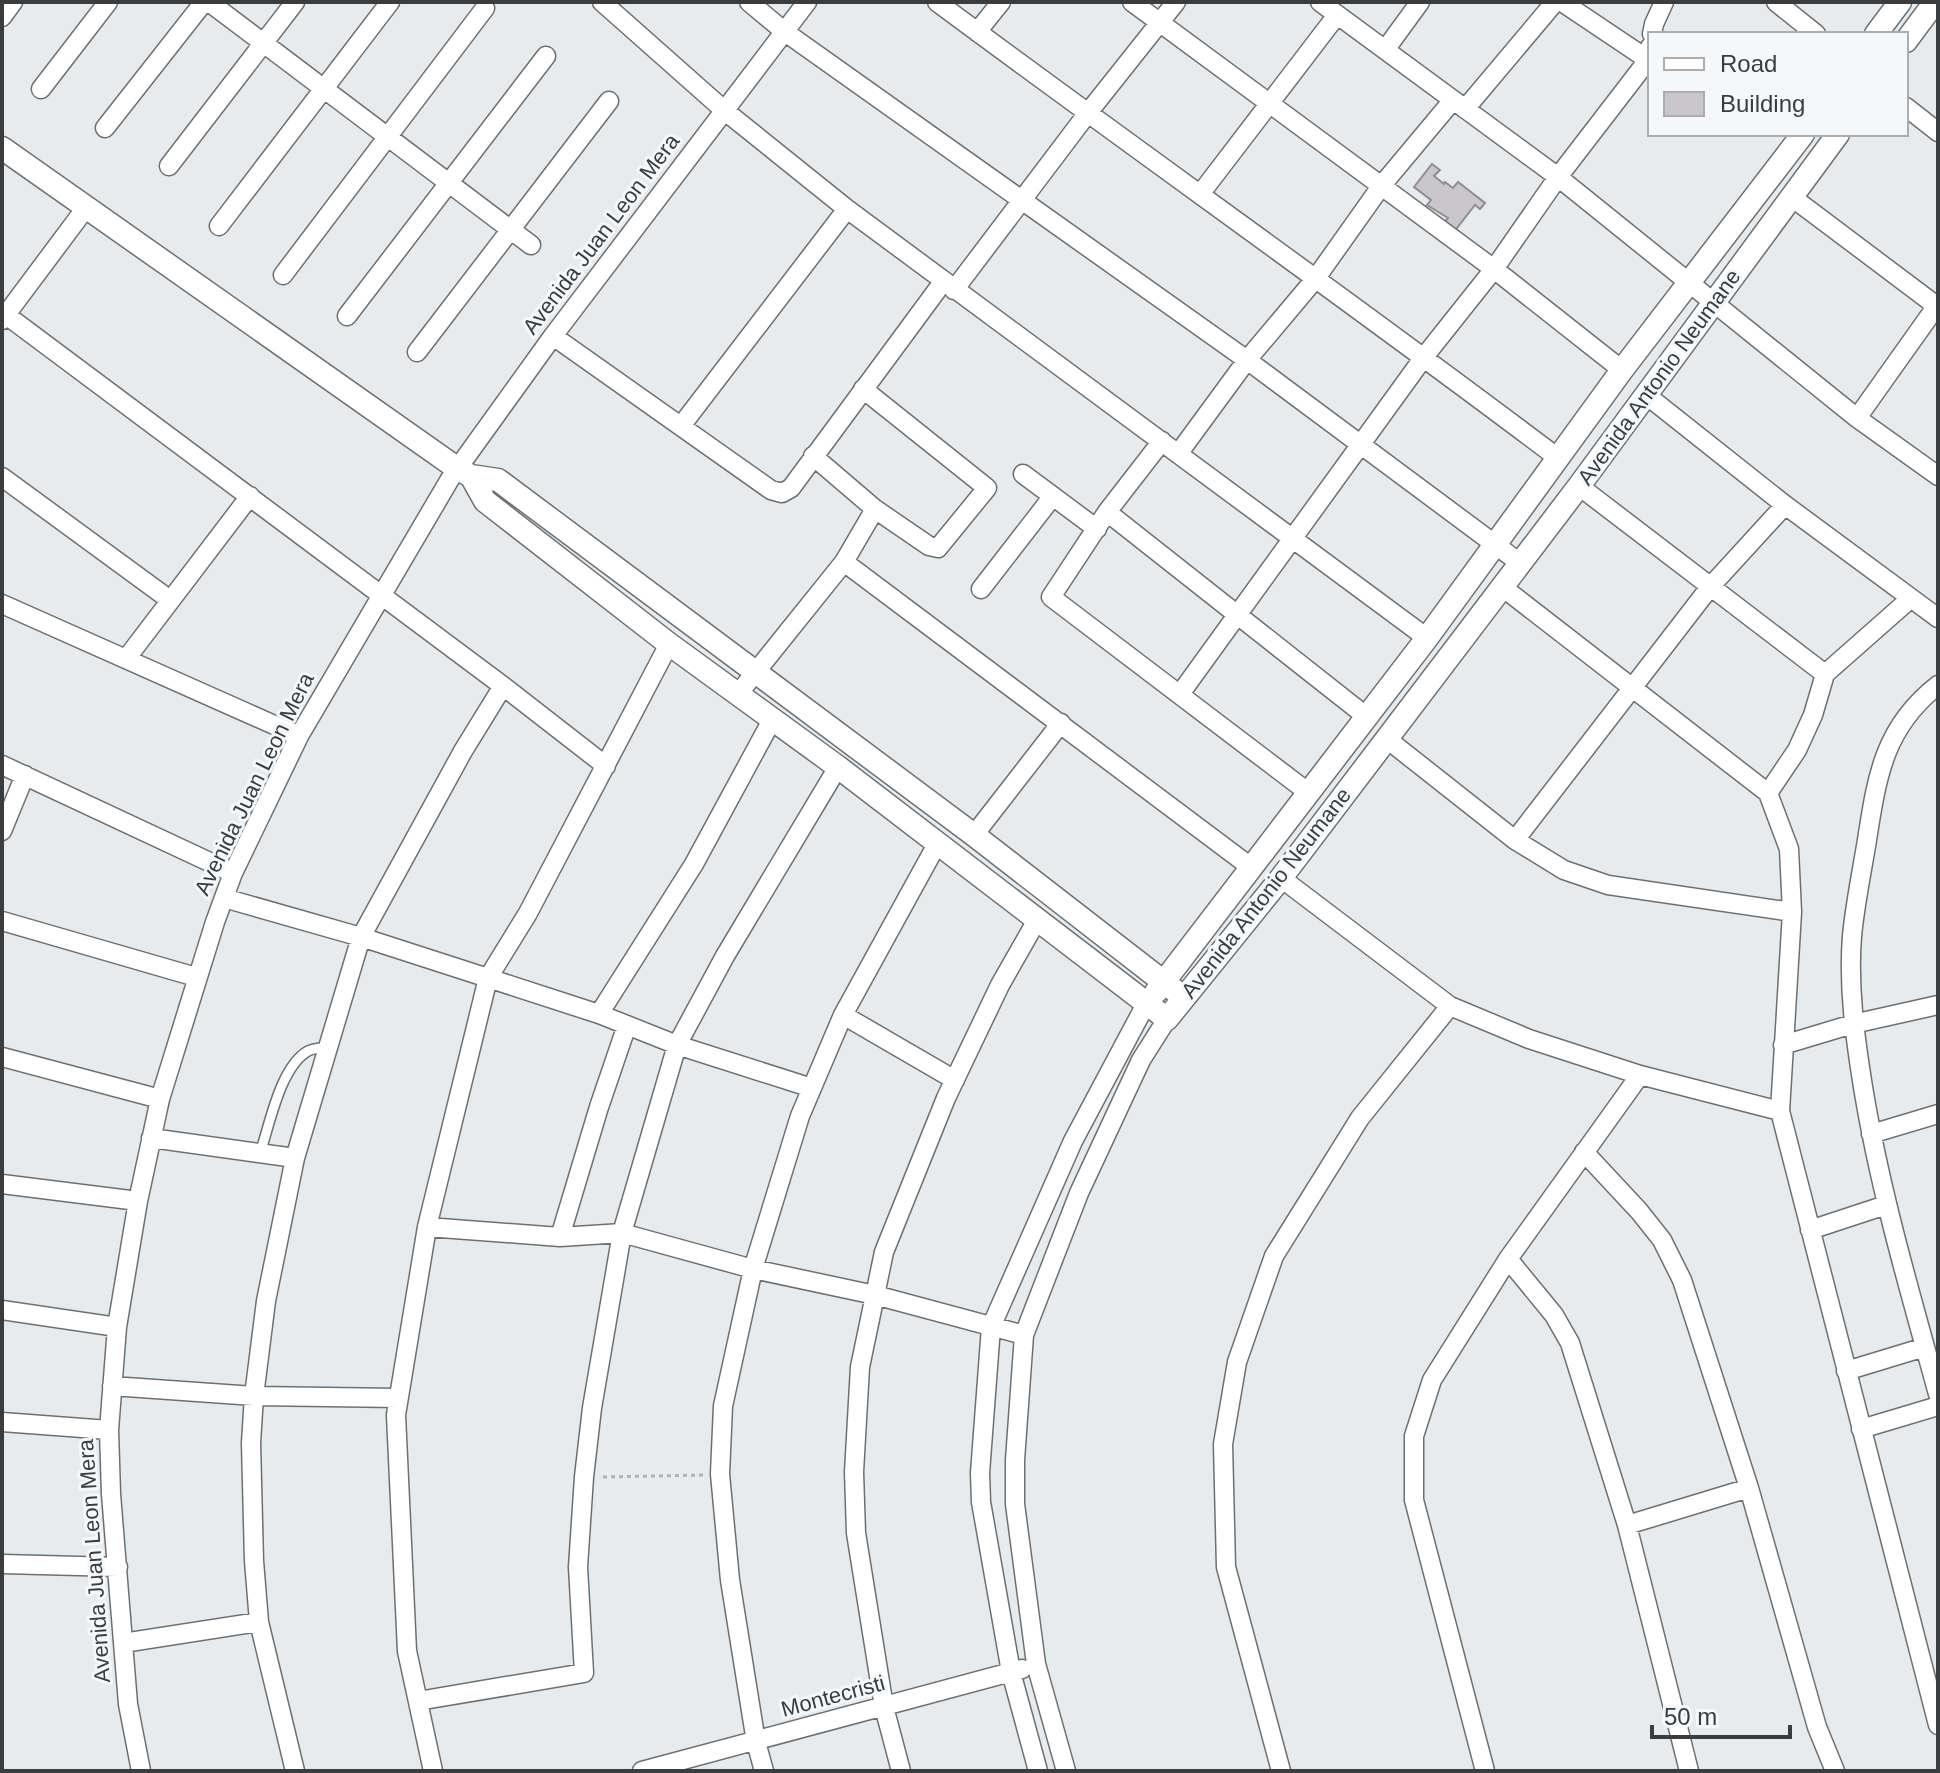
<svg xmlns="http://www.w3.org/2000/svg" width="1940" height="1773" font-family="Arial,sans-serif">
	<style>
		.building { fill: #c9c7c9; stroke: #908e90; stroke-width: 2 }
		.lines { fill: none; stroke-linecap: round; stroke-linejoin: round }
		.service-casing { stroke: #6d7072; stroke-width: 12 }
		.minor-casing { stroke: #6d7072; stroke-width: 21 }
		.tertiary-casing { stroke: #6d7072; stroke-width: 25 }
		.path { stroke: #b1b3b5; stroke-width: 3; stroke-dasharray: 4 4; stroke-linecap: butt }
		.service { stroke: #fff; stroke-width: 9 }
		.minor { stroke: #fff; stroke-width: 18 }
		.tertiary { stroke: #fff; stroke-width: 22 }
		.labels { text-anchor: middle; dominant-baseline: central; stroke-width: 6; stroke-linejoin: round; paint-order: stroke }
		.street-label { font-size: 22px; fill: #3b3c3d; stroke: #f5f8fa }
	</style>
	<rect width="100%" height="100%" fill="#e8ebed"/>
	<path class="building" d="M1432,164L1440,170L1434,176L1444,184L1445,182L1453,188L1458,182L1485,203L1480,209L1475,205L1453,233L1442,225L1448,218L1427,205L1431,200L1414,187Z"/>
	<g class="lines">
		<g class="service-casing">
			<path id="service" d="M260,1153C270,1124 280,1067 308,1051C314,1048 321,1048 327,1047"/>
		</g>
		<g class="minor-casing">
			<path id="minor" d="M209,2L531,245
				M602,2L725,111L847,209L1427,638
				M749,2L785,32L1247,360L1520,563
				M937,2C1143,155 1353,303 1558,458
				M1132,2L1494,269L1622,370
				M1320,2L1558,177L1857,418L1938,476
				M1562,2L1650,61
				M1776,2L1816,34
				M2,17L13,2
				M977,32L1001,2
				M1652,34L1654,24L1664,2
				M1385,50L1420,2
				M41,89L108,2
				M1906,107L1938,132
				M1465,109L1555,2
				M105,128L204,2
				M169,166L295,2
				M1201,193L1337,15
				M1793,198L1938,307
				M219,226L390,2
				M283,275L485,8
				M954,290L1087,114L1176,2
				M2,312L503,686L606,766
				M347,316L546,56
				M2,320L85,209
				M553,336L771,490L782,493L791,488L943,282
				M417,352L609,101
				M863,389L987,488L938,548L929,546L875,509
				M1645,394L1785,505L1938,618
				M1857,418L1938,304
				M681,426L847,209
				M1162,441L1107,512L1051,597L1309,793
				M1178,454L1247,360L1316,278L1382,185L1453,100
				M1023,474L1097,529
				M2,477L170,600
				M1579,486L1825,674
				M1107,512L1367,717
				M844,562L1252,868
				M1501,586L1768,793L1789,849L1792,912
				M981,589L1053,496
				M2,604L299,736
				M126,659L250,496
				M1938,685C1884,727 1877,776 1867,840C1862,871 1855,904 1852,936C1848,986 1855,1037 1863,1087C1880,1191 1910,1292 1938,1394
				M738,694L844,562L875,509L813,456
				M1180,694L1424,357L1494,269L1558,177L1648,60L1650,47
				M1387,739L1515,840L1564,870L1608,885L1792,912L1780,1111L1938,1725
				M2,765L233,873
				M1768,793L1797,750L1813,715L1825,674L1910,599
				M2,831L25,775
				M974,835L1061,723
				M1515,840L1710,587L1785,505
				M1281,878L1450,1006L1529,1039L1640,1075L1780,1111
				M224,898L361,937L488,978L599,1014L677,1045L812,1088
				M2,921L196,977
				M599,1014L694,864L772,720
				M843,1015L955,1080
				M1783,1045L1853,1024L1938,1005
				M2,1057L160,1099
				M1871,1134L1938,1114
				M151,1138L295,1158
				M1584,1152L1639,1211L1662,1240L1682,1280L1749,1488L1817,1727L1835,1771
				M2,1184L138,1201
				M427,1227L560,1237L622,1233L753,1269L875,1295L1024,1335
				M1810,1230L1886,1205
				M560,1237L599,1107L627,1025
				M1508,1259L1554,1315L1570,1343L1627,1525L1689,1771
				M2,1310L117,1327
				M1846,1371L1925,1347
				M112,1386L254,1396L399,1398
				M2,1422L109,1430
				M1861,1429L1938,1406
				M1627,1525L1749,1488
				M2,1564L118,1567
				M123,1643L259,1622
				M418,1701L584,1673L578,1567L584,1477L592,1408L622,1233L677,1045L725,956L838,767
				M141,1771L128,1704L111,1494L109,1430L117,1327L138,1201L160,1099L215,922L233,873L299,736L450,479L553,336L807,2
				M295,1771L259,1622L254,1561L251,1443L254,1396L266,1301L295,1158L361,937L463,751L503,686
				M433,1771L407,1651L396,1415L427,1227L488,978L528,913L669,644
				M642,1771L1022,1669
				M764,1771L756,1742L730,1580L720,1474L723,1406L753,1269L800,1116L843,1015L937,844
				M901,1771L884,1707L856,1533L854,1472L860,1367L884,1252L946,1098L1000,985L1037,920
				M1038,1771L1011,1672L981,1502L980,1473L991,1327L1073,1141L1147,1002
				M1066,1771L1036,1664L1015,1504V1460L1024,1335L1079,1193L1141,1060L1167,1019
				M1281,1771L1226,1567L1223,1444L1237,1362L1274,1256L1360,1118L1450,1006
				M1485,1771L1414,1500V1436L1432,1380L1508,1259L1640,1075"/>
		</g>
		<g class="tertiary-casing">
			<path id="tertiary" d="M1876,34L1900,2
				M1906,41L1935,2
				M2,148L458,469L471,476L498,480L974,835L1183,997
				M471,476L485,501L669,644L838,767L1167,1019L1281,878L1579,486L1838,134
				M1156,992L1427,638L1622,370L1803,134"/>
		</g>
		<path class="path" d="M603,1477L704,1475"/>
		<use href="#service" class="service"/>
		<use href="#minor" class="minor"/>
		<use href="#tertiary" class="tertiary"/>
	</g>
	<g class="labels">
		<g class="street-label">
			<text transform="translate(601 234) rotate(-53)">Avenida Juan Leon Mera</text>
			<text transform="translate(1659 377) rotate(-54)">Avenida Antonio Neumane</text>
			<text transform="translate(254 784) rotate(-64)">Avenida Juan Leon Mera</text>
			<text transform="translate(1266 893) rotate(-52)">Avenida Antonio Neumane</text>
			<text transform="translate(94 1561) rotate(-94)">Avenida Juan Leon Mera</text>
			<text transform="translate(833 1696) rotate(-15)">Montecristi</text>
		</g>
	</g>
	<rect width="1940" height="1773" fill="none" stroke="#3b3c3d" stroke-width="8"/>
	<rect x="1648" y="32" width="260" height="104" fill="#f5f8fa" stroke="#abadae" stroke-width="2"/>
	<rect x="1664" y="58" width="40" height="12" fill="#ffffff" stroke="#abadae" stroke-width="2"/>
	<text x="1720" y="72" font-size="24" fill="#3b3c3d">Road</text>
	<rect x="1664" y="92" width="40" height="24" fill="#c9c7c9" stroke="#abadae" stroke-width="2"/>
	<text x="1720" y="112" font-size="24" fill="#3b3c3d">Building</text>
	<path d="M1652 1725v12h138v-12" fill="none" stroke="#3b3c3d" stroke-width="4"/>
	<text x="1664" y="1725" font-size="24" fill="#3b3c3d" stroke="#f5f8fa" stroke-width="6" paint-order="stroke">50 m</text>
</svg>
